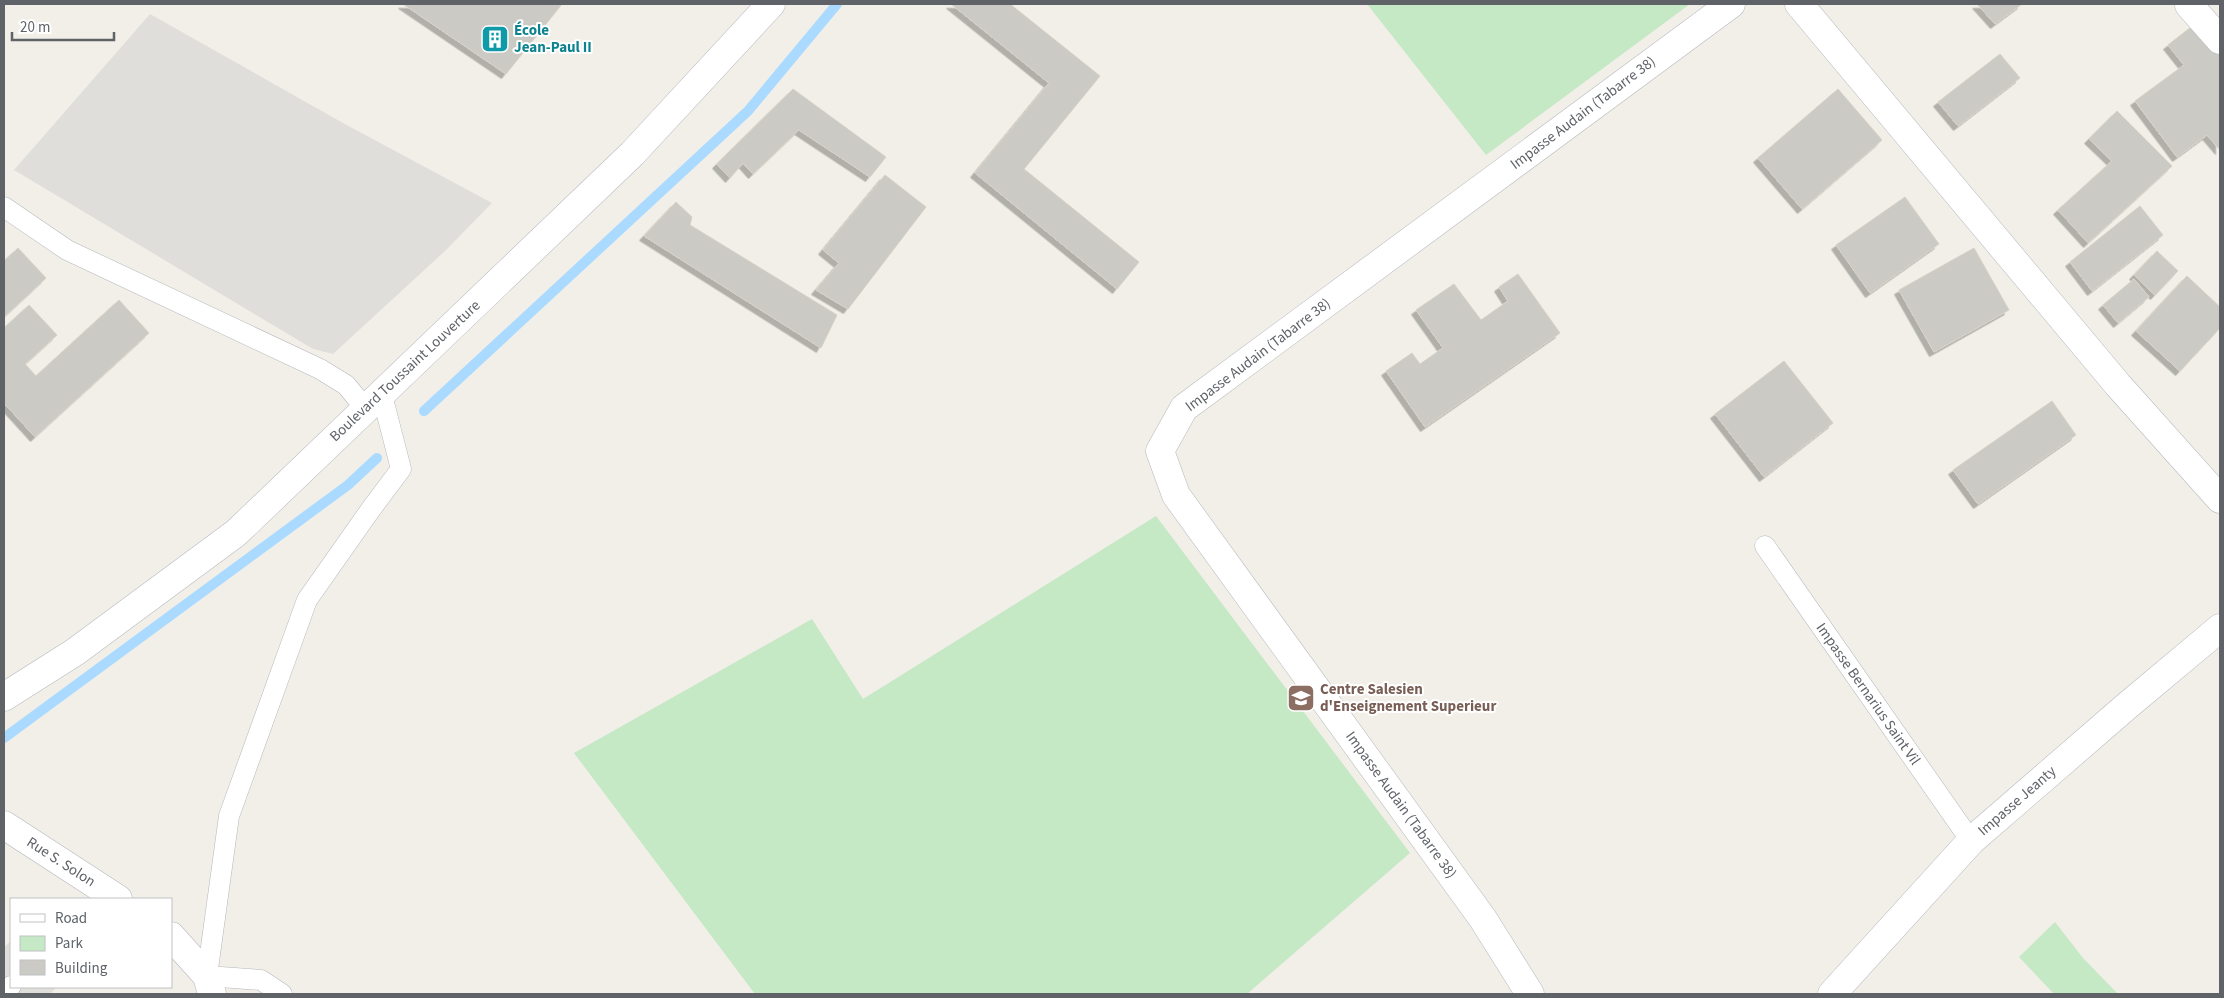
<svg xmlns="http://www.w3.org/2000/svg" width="2224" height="998" font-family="'Source Sans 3',sans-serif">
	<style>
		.industrial { fill: #e0deda }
		.green { fill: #c5e8c5 }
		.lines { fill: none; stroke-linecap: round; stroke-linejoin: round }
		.stream { stroke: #aadaff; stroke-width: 10 }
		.building { fill: #cccac5; stroke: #d6d1c6; filter: url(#shadow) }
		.service-casing { stroke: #b5b8bc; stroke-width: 21 }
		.minor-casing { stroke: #b5b8bc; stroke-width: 29 }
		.secondary-casing { stroke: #b6babf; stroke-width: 29 }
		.service { stroke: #fff; stroke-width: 20 }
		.minor { stroke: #fff; stroke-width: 28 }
		.secondary { stroke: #fff; stroke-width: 28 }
		.labels { text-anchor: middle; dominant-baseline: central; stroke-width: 4; stroke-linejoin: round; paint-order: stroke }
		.culture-label { font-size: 15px; font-weight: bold; fill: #0d838f; stroke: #fff; text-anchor: start }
		.street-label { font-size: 15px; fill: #5f6368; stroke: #fff }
		.education-label { font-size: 15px; font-weight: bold; fill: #785e54; stroke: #fff; text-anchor: start }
	</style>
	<defs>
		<filter id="shadow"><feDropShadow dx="-4.5" dy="4.5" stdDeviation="0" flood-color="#0004"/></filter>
	</defs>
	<rect width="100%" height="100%" fill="#f1efe8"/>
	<path class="industrial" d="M150,14L343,123L492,203L445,251L333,354L313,349L14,170Z
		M11,941V987H57L50,994H4V947Z"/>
	<path class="green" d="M1367,4H1690L1486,155Z
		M1156,516L1410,853L1247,994H755L574,753L812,619L863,699Z
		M2055,922L2083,958L2118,994H2054L2019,957Z"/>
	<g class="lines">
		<path class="stream" d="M424,411L748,111L837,4
			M4,738L348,485L377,458"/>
	</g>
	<path class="building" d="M403,4H562L506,74Z
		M951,4H1010L1100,76L1024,169L1139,262L1117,289L975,173L1049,83Z
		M1977,4H2022L1995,24Z
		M2195,24L2220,49V150L2207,135L2177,157L2135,101L2184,65L2168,45Z
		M2000,54L2020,78L1958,126L1938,102Z
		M793,89L886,157L870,177L799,130L753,174L743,163L730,178L717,164Z
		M1838,89L1882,140L1802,209L1758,158Z
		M2117,111L2172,166L2088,243L2058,210L2112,161L2089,139Z
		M885,175L926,207L848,309L816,290L839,263L823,250Z
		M1905,197L1939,244L1870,293L1836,245Z
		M676,202L692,217L690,225L837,315L821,348L644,236Z
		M2140,206L2163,235L2092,291L2070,262Z
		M18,248L46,278L4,317V261Z
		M1974,248L2009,310L1934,352L1899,290Z
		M2157,251L2178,271L2155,295L2134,275Z
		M1518,274L1560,333L1425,427L1386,371L1412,353L1420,364L1443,348L1416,310L1454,284L1481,320L1508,301L1499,287Z
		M2187,276L2220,307V328L2180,371L2136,331Z
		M2134,279L2149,297L2118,323L2103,305Z
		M119,300L149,333L35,437L4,403V328L29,305L57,335L25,364L36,376Z
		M1784,361L1833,423L1764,477L1715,414Z
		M2052,401L2076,435L1978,504L1953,470Z"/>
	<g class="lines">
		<g class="service-casing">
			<path id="service" d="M4,207L67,250L320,369L346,385L365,408
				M1765,546L1971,841
				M4,994L11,986
				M282,994L261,980L207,976L229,816L307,600L371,509L401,469L382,395"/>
		</g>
		<g class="minor-casing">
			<path id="minor" d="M2189,5L2220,40
				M4,825L118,899
				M171,936L207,976L212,994
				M1530,994L1483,919L1176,495L1160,451L1184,408L1731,4
				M1832,994L1971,841L2128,705L2220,628"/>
		</g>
		<g class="secondary-casing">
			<path id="secondary" d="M1799,4L2118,385L2220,499
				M4,697L75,652L236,533L632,154L771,4"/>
		</g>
		<use href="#service" class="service"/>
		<use href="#minor" class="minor"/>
		<use href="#secondary" class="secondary"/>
	</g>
	<defs>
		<g id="building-square" transform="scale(1.4375)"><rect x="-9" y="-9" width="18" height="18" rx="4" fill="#0f9aa8" stroke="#fff"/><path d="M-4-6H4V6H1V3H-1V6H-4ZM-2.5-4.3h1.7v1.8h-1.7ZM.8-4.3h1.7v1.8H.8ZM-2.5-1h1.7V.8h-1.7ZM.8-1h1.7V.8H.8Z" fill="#fff"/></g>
		<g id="school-square" transform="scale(1.4375)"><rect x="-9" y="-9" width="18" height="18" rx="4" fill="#8d6e63" stroke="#fff"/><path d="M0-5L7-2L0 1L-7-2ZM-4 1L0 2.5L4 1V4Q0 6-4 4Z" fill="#fff"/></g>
	</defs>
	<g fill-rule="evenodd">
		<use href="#building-square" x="495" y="39"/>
		<use href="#school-square" x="1301" y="698"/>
	</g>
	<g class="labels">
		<g class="culture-label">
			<text x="514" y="30">École<tspan x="514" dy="17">Jean-Paul II</tspan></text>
		</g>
		<g class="street-label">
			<text transform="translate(1583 113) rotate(-37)">Impasse Audain (Tabarre 38)</text>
			<text transform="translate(1258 355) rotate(-37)">Impasse Audain (Tabarre 38)</text>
			<text transform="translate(405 371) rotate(-43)">Boulevard Toussaint Louverture</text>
			<text transform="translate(1868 694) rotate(55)">Impasse Bernarius Saint Vil</text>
			<text transform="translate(2017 801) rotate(-41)">Impasse Jeanty</text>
			<text transform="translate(1401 805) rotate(54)">Impasse Audain (Tabarre 38)</text>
			<text transform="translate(61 862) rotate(33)">Rue S. Solon</text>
		</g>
		<g class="education-label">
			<text x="1320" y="689">Centre Salesien<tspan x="1320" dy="17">d'Enseignement Superieur</tspan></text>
		</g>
	</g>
	<rect width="2224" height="998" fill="none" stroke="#5f6368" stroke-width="10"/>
	<rect x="10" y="898" width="162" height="90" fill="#ffffff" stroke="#bfc1c3"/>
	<rect x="20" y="914" width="25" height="8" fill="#ffffff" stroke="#bfc1c3"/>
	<text x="55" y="923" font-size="15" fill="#5f6368">Road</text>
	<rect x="20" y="936" width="25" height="15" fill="#c5e8c5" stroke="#bfc1c3"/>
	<text x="55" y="948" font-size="15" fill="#5f6368">Park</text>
	<rect x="20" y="960" width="25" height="15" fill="#cccac5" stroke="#bfc1c3"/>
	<text x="55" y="973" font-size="15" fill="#5f6368">Building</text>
	<path d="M12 32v8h102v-8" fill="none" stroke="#5f6368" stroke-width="2.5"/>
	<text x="20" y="32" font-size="15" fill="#5f6368" stroke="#ffffff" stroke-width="4" paint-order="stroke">20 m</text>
</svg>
